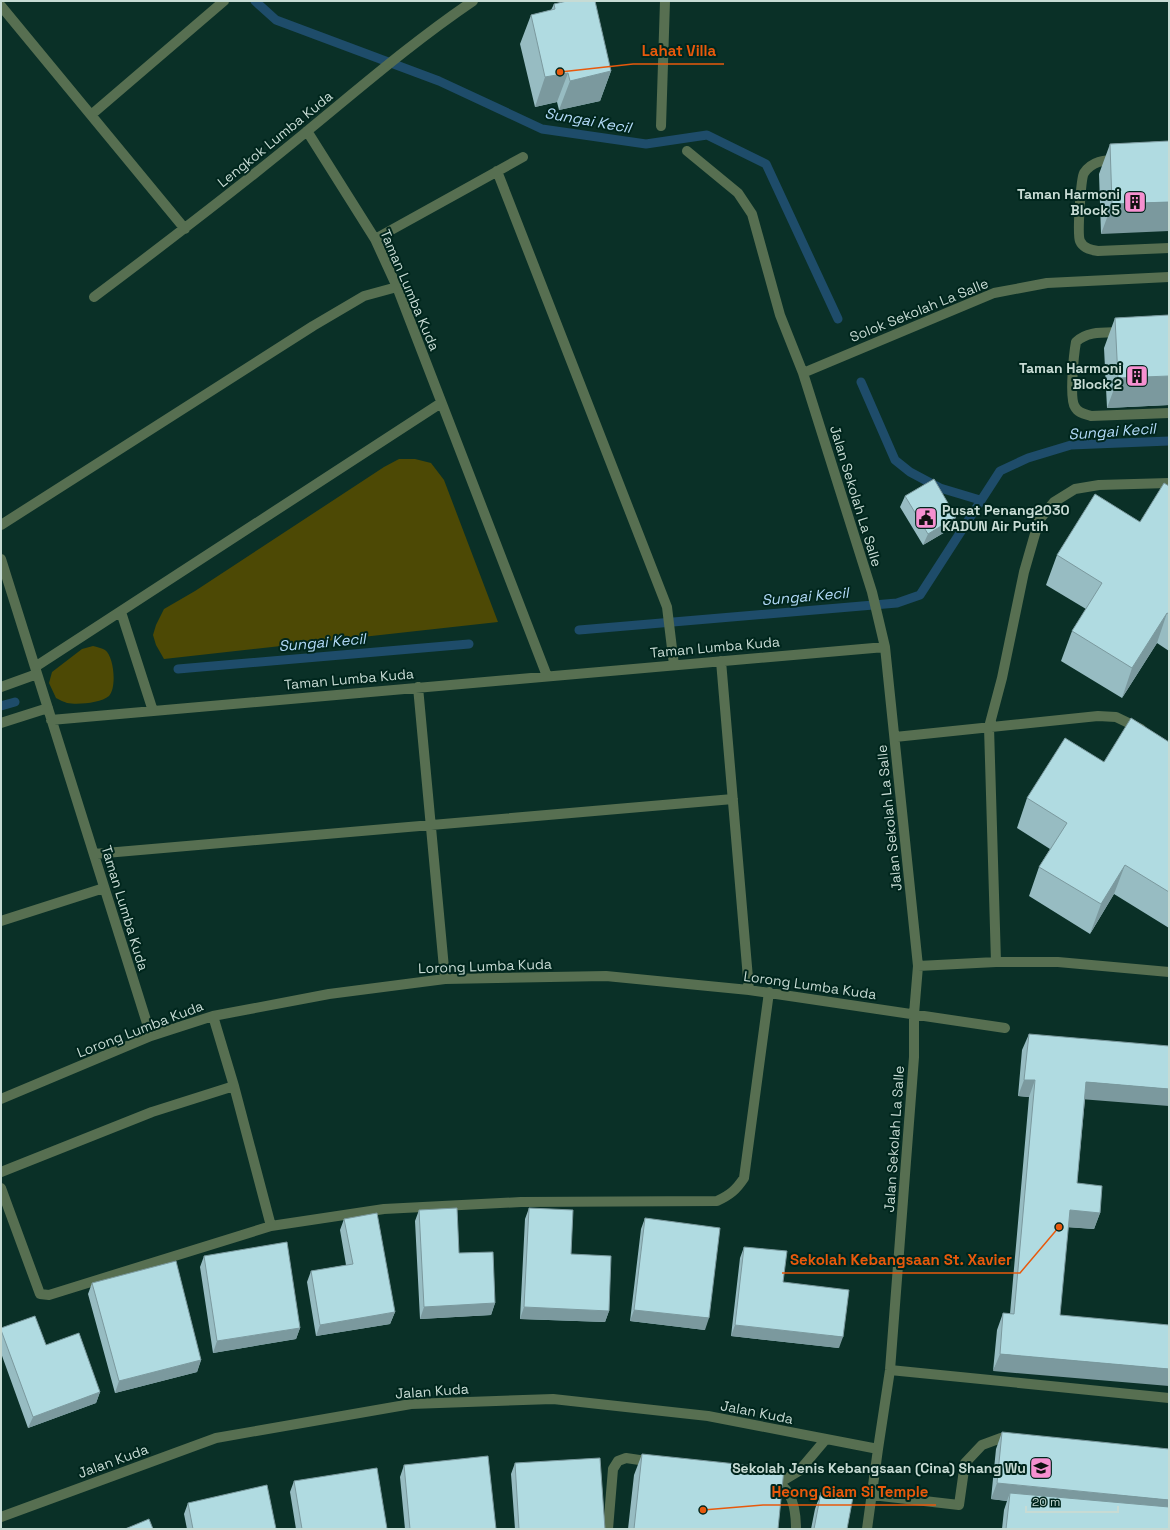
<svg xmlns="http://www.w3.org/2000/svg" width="1170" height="1530" font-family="'Space Grotesk',sans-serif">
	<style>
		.green { fill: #4d4905 }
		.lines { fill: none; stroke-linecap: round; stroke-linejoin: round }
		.stream { stroke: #1e4c6a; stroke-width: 9 }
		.minor { stroke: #576f51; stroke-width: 10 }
		.wall { fill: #97bcc2 }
		.shaded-wall { fill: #7b999e }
		.building { fill: #b0dbe1; stroke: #7b999e }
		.labels { text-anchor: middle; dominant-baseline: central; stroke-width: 4; stroke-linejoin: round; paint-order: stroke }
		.street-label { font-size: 14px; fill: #c7dbd4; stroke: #00261d }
		.poi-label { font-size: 14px; font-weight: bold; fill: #c7dbd4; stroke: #00261d; text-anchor: end }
		.water-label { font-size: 15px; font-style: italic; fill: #b3dbf9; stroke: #00261d }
		.leader { fill: none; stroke: #e8590c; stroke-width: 1.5 }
		.callout-dot { fill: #e8590c; stroke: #00261d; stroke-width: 1.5 }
		.callout-label { font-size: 15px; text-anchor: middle; font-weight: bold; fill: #e8590c; stroke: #00261d; stroke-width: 4; stroke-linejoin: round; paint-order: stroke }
	</style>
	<rect width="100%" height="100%" fill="#0a3027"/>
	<path class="green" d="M399,459H415L431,463L444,480L498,622L164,659L156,645L153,635L156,625L164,609L195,591L384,467Z
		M93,646C97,647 102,648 105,650C114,656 117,688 109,696C101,703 78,705 67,703C64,702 60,700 56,698L49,683L52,672L82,649Z"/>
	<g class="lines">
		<path class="stream" d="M255,1L276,20L439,81L542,129L646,144L707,135L766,164L838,319
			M861,382L895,460L910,472L940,488L980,500
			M579,630L897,603L920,595L1000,471L1028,458L1071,445L1169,441
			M178,669L469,644
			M1,706L15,702"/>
		<path class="minor" d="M1,6L185,229
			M91,115L224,1
			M661,126L665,1
			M307,131L375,239L397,287L547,676
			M687,151L738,193L752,214L780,315L803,373L872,592L885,647L918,966L914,1014V1057L890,1370L878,1449L867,1529
			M1117,160C1104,160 1092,161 1084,173C1081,178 1077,234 1080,241C1083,248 1090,250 1098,251L1169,248
			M497,171L667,607L674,665
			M375,239L523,157
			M94,297C166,243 237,189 306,132C361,87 414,41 473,1
			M1123,332C1107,333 1088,330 1076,342C1074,353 1069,399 1075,407C1078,413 1085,414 1091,416L1169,413
			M803,373L994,293L1047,283L1169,277
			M1,525L313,326L364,296L397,287
			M1,559L151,1036
			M121,612L153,711
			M721,661L749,990
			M35,667L441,403
			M1,687L37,674
			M418,687L445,979
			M51,720L885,647
			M1,723L48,708
			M895,737L1098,716L1116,717L1141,729
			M94,854L733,799
			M1,921L104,888
			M996,962L989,727L1002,678L1024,572L1039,520L1054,502L1075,489L1099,485L1169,483
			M918,966L996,962H1058L1169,972
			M213,1016L234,1086L271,1226
			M1,1099L151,1036L213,1016L329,994L445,979L606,976L749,990L1005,1028
			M1,1172L152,1112L234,1086
			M1,1188L40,1294L49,1295L271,1226L384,1209L521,1202L717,1201C730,1195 736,1190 744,1178L769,992
			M890,1370L1169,1398
			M772,1480C793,1487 796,1510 796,1529
			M779,1483L799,1471L826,1439
			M872,1495L959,1505L965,1463L982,1445L1001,1438L1012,1439
			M1,1517L216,1438L411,1404L553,1399L708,1416L878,1449
			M608,1529L613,1469L618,1461L626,1458L653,1462"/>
	</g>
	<path class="wall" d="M554,4L611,71L600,101L559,110L557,102L535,107L520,44L531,15L551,10Z
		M1169,141L1101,234L1099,174L1110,144Z
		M1169,315V405L1107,408L1104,348L1115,318Z
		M1169,486V651L1157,643L1122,698L1061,661L1072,631L1086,609L1046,585L1057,555L1140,522Z
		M905,496L952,528L923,545L900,507Z
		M1169,742V928L1114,894L1090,934L1029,896L1039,867L1050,849L1017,828L1027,798L1104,762Z
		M1029,1034L1085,1099L1077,1183L1100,1213L1094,1229L1068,1227L993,1371L997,1330L1003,1313L1010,1314L1029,1097L1018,1096L1022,1050Z
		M529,1208L571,1254L609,1311L605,1322L520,1319L525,1219Z
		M419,1210L459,1253L495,1303L491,1315L420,1319L415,1221Z
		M645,1218L705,1330L630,1321L641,1229Z
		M344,1219L395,1312L390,1324L316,1336L307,1282L311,1271L346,1265L340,1230Z
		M744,1247L783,1282L839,1348L731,1336L740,1258Z
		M204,1256L300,1328L296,1339L213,1353L200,1267Z
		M92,1283L201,1360L197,1372L115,1393L88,1294Z
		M1,1328L46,1345L100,1392L96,1403L28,1428L1,1353Z
		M1002,1432L1169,1529H1002L1004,1510L1007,1501L991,1499L996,1449Z
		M642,1454L778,1529H628L634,1475Z
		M515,1463L605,1529H515L511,1474Z
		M404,1465L496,1529H405L400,1477Z
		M294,1481L387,1529H296L290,1492Z
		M821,1492L847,1529H811L815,1509Z
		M188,1503L276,1529H187L184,1514Z"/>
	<path class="shaded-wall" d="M611,71L600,101L559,110L570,81Z
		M568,73L557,102L535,107L545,77Z
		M1169,202V231L1101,234L1112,204Z
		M1169,376V405L1107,408L1118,378Z
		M956,517L952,528L923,545L928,534Z
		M1167,613L1157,643L1122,698L1132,668Z
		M1125,865L1114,894L1090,934L1101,904Z
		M1024,1080H1035L1029,1097L1018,1096Z
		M1086,1082L1169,1089V1106L1080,1099Z
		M1070,1210L1100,1213L1094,1229L1064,1227Z
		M495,1303L491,1315L420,1319L424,1307Z
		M524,1307L609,1311L605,1322L520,1319Z
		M634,1310L709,1318L705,1330L630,1321Z
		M395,1312L390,1324L316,1336L320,1325Z
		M735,1325L843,1337L839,1348L731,1336Z
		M300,1328L296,1339L213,1353L217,1341Z
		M1000,1354L1169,1369V1386L993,1371Z
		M201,1360L197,1372L115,1393L119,1381Z
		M100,1392L96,1403L28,1428L33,1417Z
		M997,1483L1169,1500V1517L1010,1493L1007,1501L991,1499Z"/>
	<path class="building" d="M567,1H595L611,71L570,81L568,73L545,77L531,15L555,9L554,4Z
		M1169,141V202L1112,204L1110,144Z
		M1169,315V376L1118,378L1115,318Z
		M934,479L956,517L928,534L905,496Z
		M1164,483L1169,486V614L1167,613L1132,668L1072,631L1102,583L1057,555L1095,494L1140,522Z
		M1131,718L1169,742V892L1125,865L1101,904L1039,867L1067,823L1027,798L1065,738L1104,762Z
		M1029,1034L1169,1046V1089L1086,1082L1077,1183L1102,1186L1100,1213L1070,1210L1060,1315L1169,1325V1369L1000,1354L1003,1313L1014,1314L1035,1080H1024Z
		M457,1208L459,1253L493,1252L495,1303L424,1307L419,1210Z
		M529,1208L573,1210L571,1254L611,1256L609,1311L524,1307Z
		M377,1213L395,1312L320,1325L311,1271L353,1264L344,1219Z
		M645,1218L720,1228L709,1318L634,1310Z
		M287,1242L300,1328L217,1341L204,1256Z
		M744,1247L787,1251L783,1282L849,1290L843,1337L735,1325Z
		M176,1261L201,1360L119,1381L92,1283Z
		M35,1316L46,1345L79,1333L100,1392L33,1417L1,1330V1328Z
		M1002,1432L1169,1449V1500L997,1483Z
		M642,1454L784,1469L778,1529H634Z
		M488,1456L496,1529H410L404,1465Z
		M600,1458L605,1529H519L515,1463Z
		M377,1468L387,1529H302L294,1481Z
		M267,1485L276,1529H193L188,1503Z
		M821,1492L853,1497L847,1529H814Z
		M1010,1493L1169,1507V1529H1006Z
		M149,1519L153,1529H125Z"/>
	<defs>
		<g id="building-square" transform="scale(1.15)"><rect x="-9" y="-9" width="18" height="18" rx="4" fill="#f690d0" stroke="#00261d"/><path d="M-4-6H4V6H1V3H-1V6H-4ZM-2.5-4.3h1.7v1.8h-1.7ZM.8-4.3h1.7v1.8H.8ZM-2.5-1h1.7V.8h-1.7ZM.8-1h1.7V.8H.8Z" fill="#111"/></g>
		<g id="civic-square" transform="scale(1.15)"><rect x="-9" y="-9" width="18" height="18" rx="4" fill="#f690d0" stroke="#00261d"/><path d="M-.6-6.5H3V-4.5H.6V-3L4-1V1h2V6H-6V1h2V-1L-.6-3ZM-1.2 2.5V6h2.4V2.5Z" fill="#111"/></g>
		<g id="school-square" transform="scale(1.15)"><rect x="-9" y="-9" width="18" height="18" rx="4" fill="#f690d0" stroke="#00261d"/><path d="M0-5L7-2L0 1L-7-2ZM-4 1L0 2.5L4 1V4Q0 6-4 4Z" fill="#111"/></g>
	</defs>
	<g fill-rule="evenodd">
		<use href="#building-square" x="1135" y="202"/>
		<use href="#building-square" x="1137" y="376"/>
		<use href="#civic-square" x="926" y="518"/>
		<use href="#school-square" x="1041" y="1468"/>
	</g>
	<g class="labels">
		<g class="street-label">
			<text transform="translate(275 139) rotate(-39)">Lengkok Lumba Kuda</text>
			<text transform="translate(410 290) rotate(67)">Taman Lumba Kuda</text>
			<text transform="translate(919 310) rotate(-22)">Solok Sekolah La Salle</text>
			<text transform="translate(856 496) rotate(73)">Jalan Sekolah La Salle</text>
			<text transform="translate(715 647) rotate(-5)">Taman Lumba Kuda</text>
			<text transform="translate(349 679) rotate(-5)">Taman Lumba Kuda</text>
			<text transform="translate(889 818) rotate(-96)">Jalan Sekolah La Salle</text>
			<text transform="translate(125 908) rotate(73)">Taman Lumba Kuda</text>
			<text transform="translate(485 966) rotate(-2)">Lorong Lumba Kuda</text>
			<text transform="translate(810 985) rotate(8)">Lorong Lumba Kuda</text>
			<text transform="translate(140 1029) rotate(-21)">Lorong Lumba Kuda</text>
			<text transform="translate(894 1139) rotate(-86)">Jalan Sekolah La Salle</text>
			<text transform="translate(432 1391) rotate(-4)">Jalan Kuda</text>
			<text transform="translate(757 1412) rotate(11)">Jalan Kuda</text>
			<text transform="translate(113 1461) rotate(-20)">Jalan Kuda</text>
		</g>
		<g class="poi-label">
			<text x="1120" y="194">Taman Harmoni<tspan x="1120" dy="16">Block 5</tspan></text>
			<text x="1122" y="368">Taman Harmoni<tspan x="1122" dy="16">Block 2</tspan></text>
			<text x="942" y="510" text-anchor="start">Pusat Penang2030<tspan x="942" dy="16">KADUN Air Putih</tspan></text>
			<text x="1026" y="1468">Sekolah Jenis Kebangsaan (Cina) Shang Wu</text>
		</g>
		<g class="water-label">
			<text transform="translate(588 120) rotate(10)">Sungai Kecil</text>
			<text transform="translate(1112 431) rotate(-4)">Sungai Kecil</text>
			<text transform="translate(805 596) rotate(-5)">Sungai Kecil</text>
			<text transform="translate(322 642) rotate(-5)">Sungai Kecil</text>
		</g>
	</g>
	<path class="leader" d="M560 72L633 64H724M1059 1227L1020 1273H782M703 1510L763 1505H936"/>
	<g class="callout-dot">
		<circle cx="560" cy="72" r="4"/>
		<circle cx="1059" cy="1227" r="4"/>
		<circle cx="703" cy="1510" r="4"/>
	</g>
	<g class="callout-label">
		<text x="679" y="56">Lahat Villa</text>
		<text x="901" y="1265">Sekolah Kebangsaan St. Xavier</text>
		<text x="850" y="1497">Heong Giam Si Temple</text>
	</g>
	<rect width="1170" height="1530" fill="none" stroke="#c7dbd4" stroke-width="4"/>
	<path d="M1026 1506v6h92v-6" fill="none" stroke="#c7dbd4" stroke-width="2"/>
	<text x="1032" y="1506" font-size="12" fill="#c7dbd4" stroke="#00261d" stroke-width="3" paint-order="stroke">20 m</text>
</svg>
